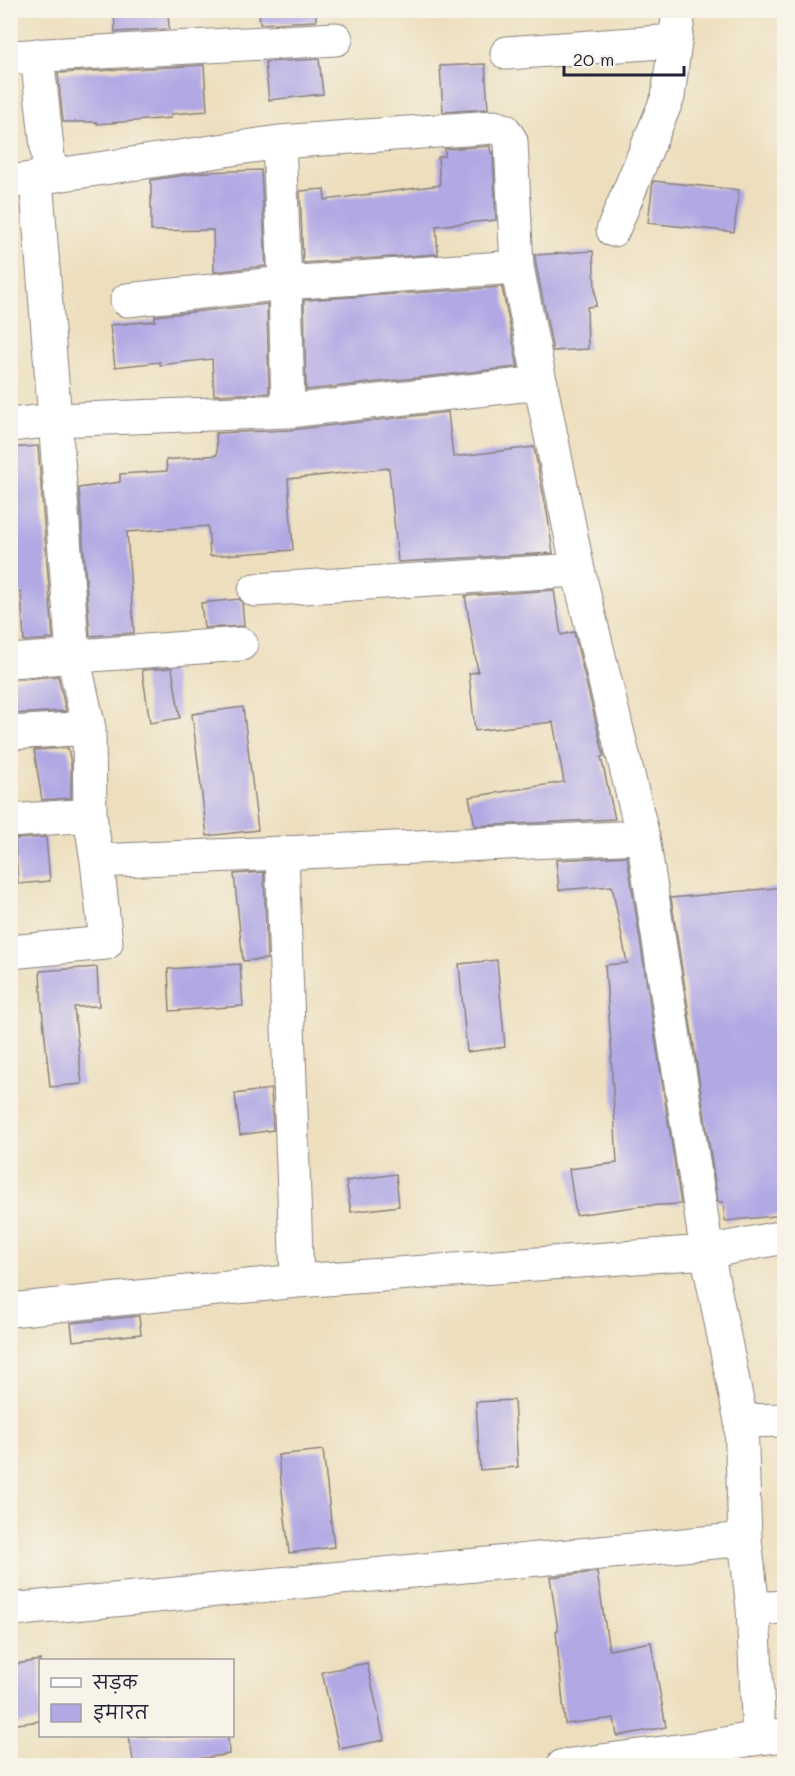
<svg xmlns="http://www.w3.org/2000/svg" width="795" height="1776" font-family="Mali,'Playpen Sans Deva',sans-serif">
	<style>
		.building { fill: #b1a8e4 }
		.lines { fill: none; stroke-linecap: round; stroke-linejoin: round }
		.street-casing { stroke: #88807c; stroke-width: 35 }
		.street { stroke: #fff; stroke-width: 33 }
	</style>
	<rect width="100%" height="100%" fill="#f7f3e8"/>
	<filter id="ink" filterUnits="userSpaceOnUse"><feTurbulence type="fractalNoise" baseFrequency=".0167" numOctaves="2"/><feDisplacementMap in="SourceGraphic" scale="12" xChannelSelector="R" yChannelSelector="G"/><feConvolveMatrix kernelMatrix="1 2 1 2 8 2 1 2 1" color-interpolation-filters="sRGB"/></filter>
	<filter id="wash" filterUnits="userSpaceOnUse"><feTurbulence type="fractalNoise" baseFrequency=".008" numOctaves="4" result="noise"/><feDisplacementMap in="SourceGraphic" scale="24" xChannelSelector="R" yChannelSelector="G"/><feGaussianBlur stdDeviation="1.35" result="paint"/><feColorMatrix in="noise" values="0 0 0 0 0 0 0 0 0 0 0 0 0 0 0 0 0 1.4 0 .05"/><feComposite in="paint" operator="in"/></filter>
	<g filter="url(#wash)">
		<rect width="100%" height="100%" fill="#eddfbe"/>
		<g id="blocks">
			<path class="building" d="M114,10H168L169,29L115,32Z
				M259,10H316V21L260,24Z
				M319,59L323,94L269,100L265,62Z
				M485,64L488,109L443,112L440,66Z
				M204,65L207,111L171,114V118L97,124V122H63L58,73Z
				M490,146L491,153L493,152L496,220L436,226L438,254L303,263L300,191L324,189L325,200L440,185L438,157L445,156V149Z
				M261,170L266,266L214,272L213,230L151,231V180L205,172Z
				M653,181L739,190L734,232L648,223Z
				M593,251L596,306L587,307L588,349L553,351L536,265L535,255Z
				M502,287L518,367L306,390L304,300Z
				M267,304L269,393L214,395L212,359L160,365V362L115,367L110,325L155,321V316Z
				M448,412L453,457L534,447L548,518L553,553L398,562L389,468L288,479L293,550L210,556L208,526L127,532L134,633L90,636L79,488L120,482V474L167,471L166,460L217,455L216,433L290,430Z
				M38,446L53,639L24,641L21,592L10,593V448Z
				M554,590L561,635L574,632L604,756L601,757L615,819L475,826L469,797L564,782L553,722L475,731L469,673L478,672L465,596Z
				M239,599L242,602L244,626L204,628L201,603Z
				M172,668L180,718L150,723L142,670Z
				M58,676L66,711L10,714V680Z
				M243,707L258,830L207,836L192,714Z
				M68,748L71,763V798L42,800L34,750Z
				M46,837L50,881L18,884L15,839Z
				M627,856L681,1204L641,1206L576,1215L569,1169L617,1163L611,1057H612L605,965L627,963L612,886L559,890L556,860Z
				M264,872L267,959L243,961L234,874Z
				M784,887V1215L725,1221L723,1202H718L671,898Z
				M497,960L505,1047L467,1052L459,964Z
				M240,964L243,1006L170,1011L168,969Z
				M97,967L99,1006L74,1007L82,1084L50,1087L42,1009L40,971Z
				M271,1089L273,1130L240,1135L235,1094Z
				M396,1174L399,1206L351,1212L346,1181Z
				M139,1316L141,1334L73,1341L71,1323Z
				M514,1400L518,1467L480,1470L476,1402Z
				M323,1450L334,1547L289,1553L278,1455Z
				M597,1572L609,1650L651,1642L666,1727L617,1736L614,1718L565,1724L556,1631L558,1630L550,1577Z
				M40,1660V1721L10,1725V1665Z
				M367,1663L384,1740L339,1749L322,1672Z
				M129,1736H228L229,1754L155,1766H134Z"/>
		</g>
	</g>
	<g filter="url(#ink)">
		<use href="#blocks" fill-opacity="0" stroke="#88807c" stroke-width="1.5"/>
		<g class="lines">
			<g class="street-casing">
				<path id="street" d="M507,53L675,41
					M37,55L50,175
					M10,57L336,39
					M279,142L285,283L288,411
					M36,178L55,420L288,411L541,383
					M10,182L279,142L494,127L504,130L511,141L517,267L578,570L643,837L707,1252L741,1421L745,1539L753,1609L759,1738
					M613,230L668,97L679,10
					M127,300L285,283L517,267
					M10,425L55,420L73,656L89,728L90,815L97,861L106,943L10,952
					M255,590L578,570
					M10,661L241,644
					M10,733L89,728
					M10,821L90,815
					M282,854L297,1281
					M97,861L643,837
					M10,1310L297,1281L707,1252L784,1237
					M741,1421L784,1420
					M753,1609L784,1607
					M10,1610L745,1539
					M563,1766L700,1748L759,1738L784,1735"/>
			</g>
			<use href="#street" class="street"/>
		</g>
	</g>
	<rect width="795" height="1776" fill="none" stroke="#f7f3e8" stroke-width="36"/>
	<rect x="39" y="1659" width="195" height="78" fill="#f7f3e8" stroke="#a29fa3" stroke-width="1.5"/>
	<rect x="51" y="1678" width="30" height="9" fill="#ffffff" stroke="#a29fa3" stroke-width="1.5"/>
	<text x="93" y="1689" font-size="18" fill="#22223b">सड़क</text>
	<rect x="51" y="1704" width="30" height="18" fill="#b1a8e4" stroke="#a29fa3" stroke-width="1.5"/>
	<text x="93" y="1719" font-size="18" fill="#22223b">इमारत</text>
	<path d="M564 66v9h120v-9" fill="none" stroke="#22223b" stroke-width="3"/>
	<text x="573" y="66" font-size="18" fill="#22223b" stroke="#f7f3e8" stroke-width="4.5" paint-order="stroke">20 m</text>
</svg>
